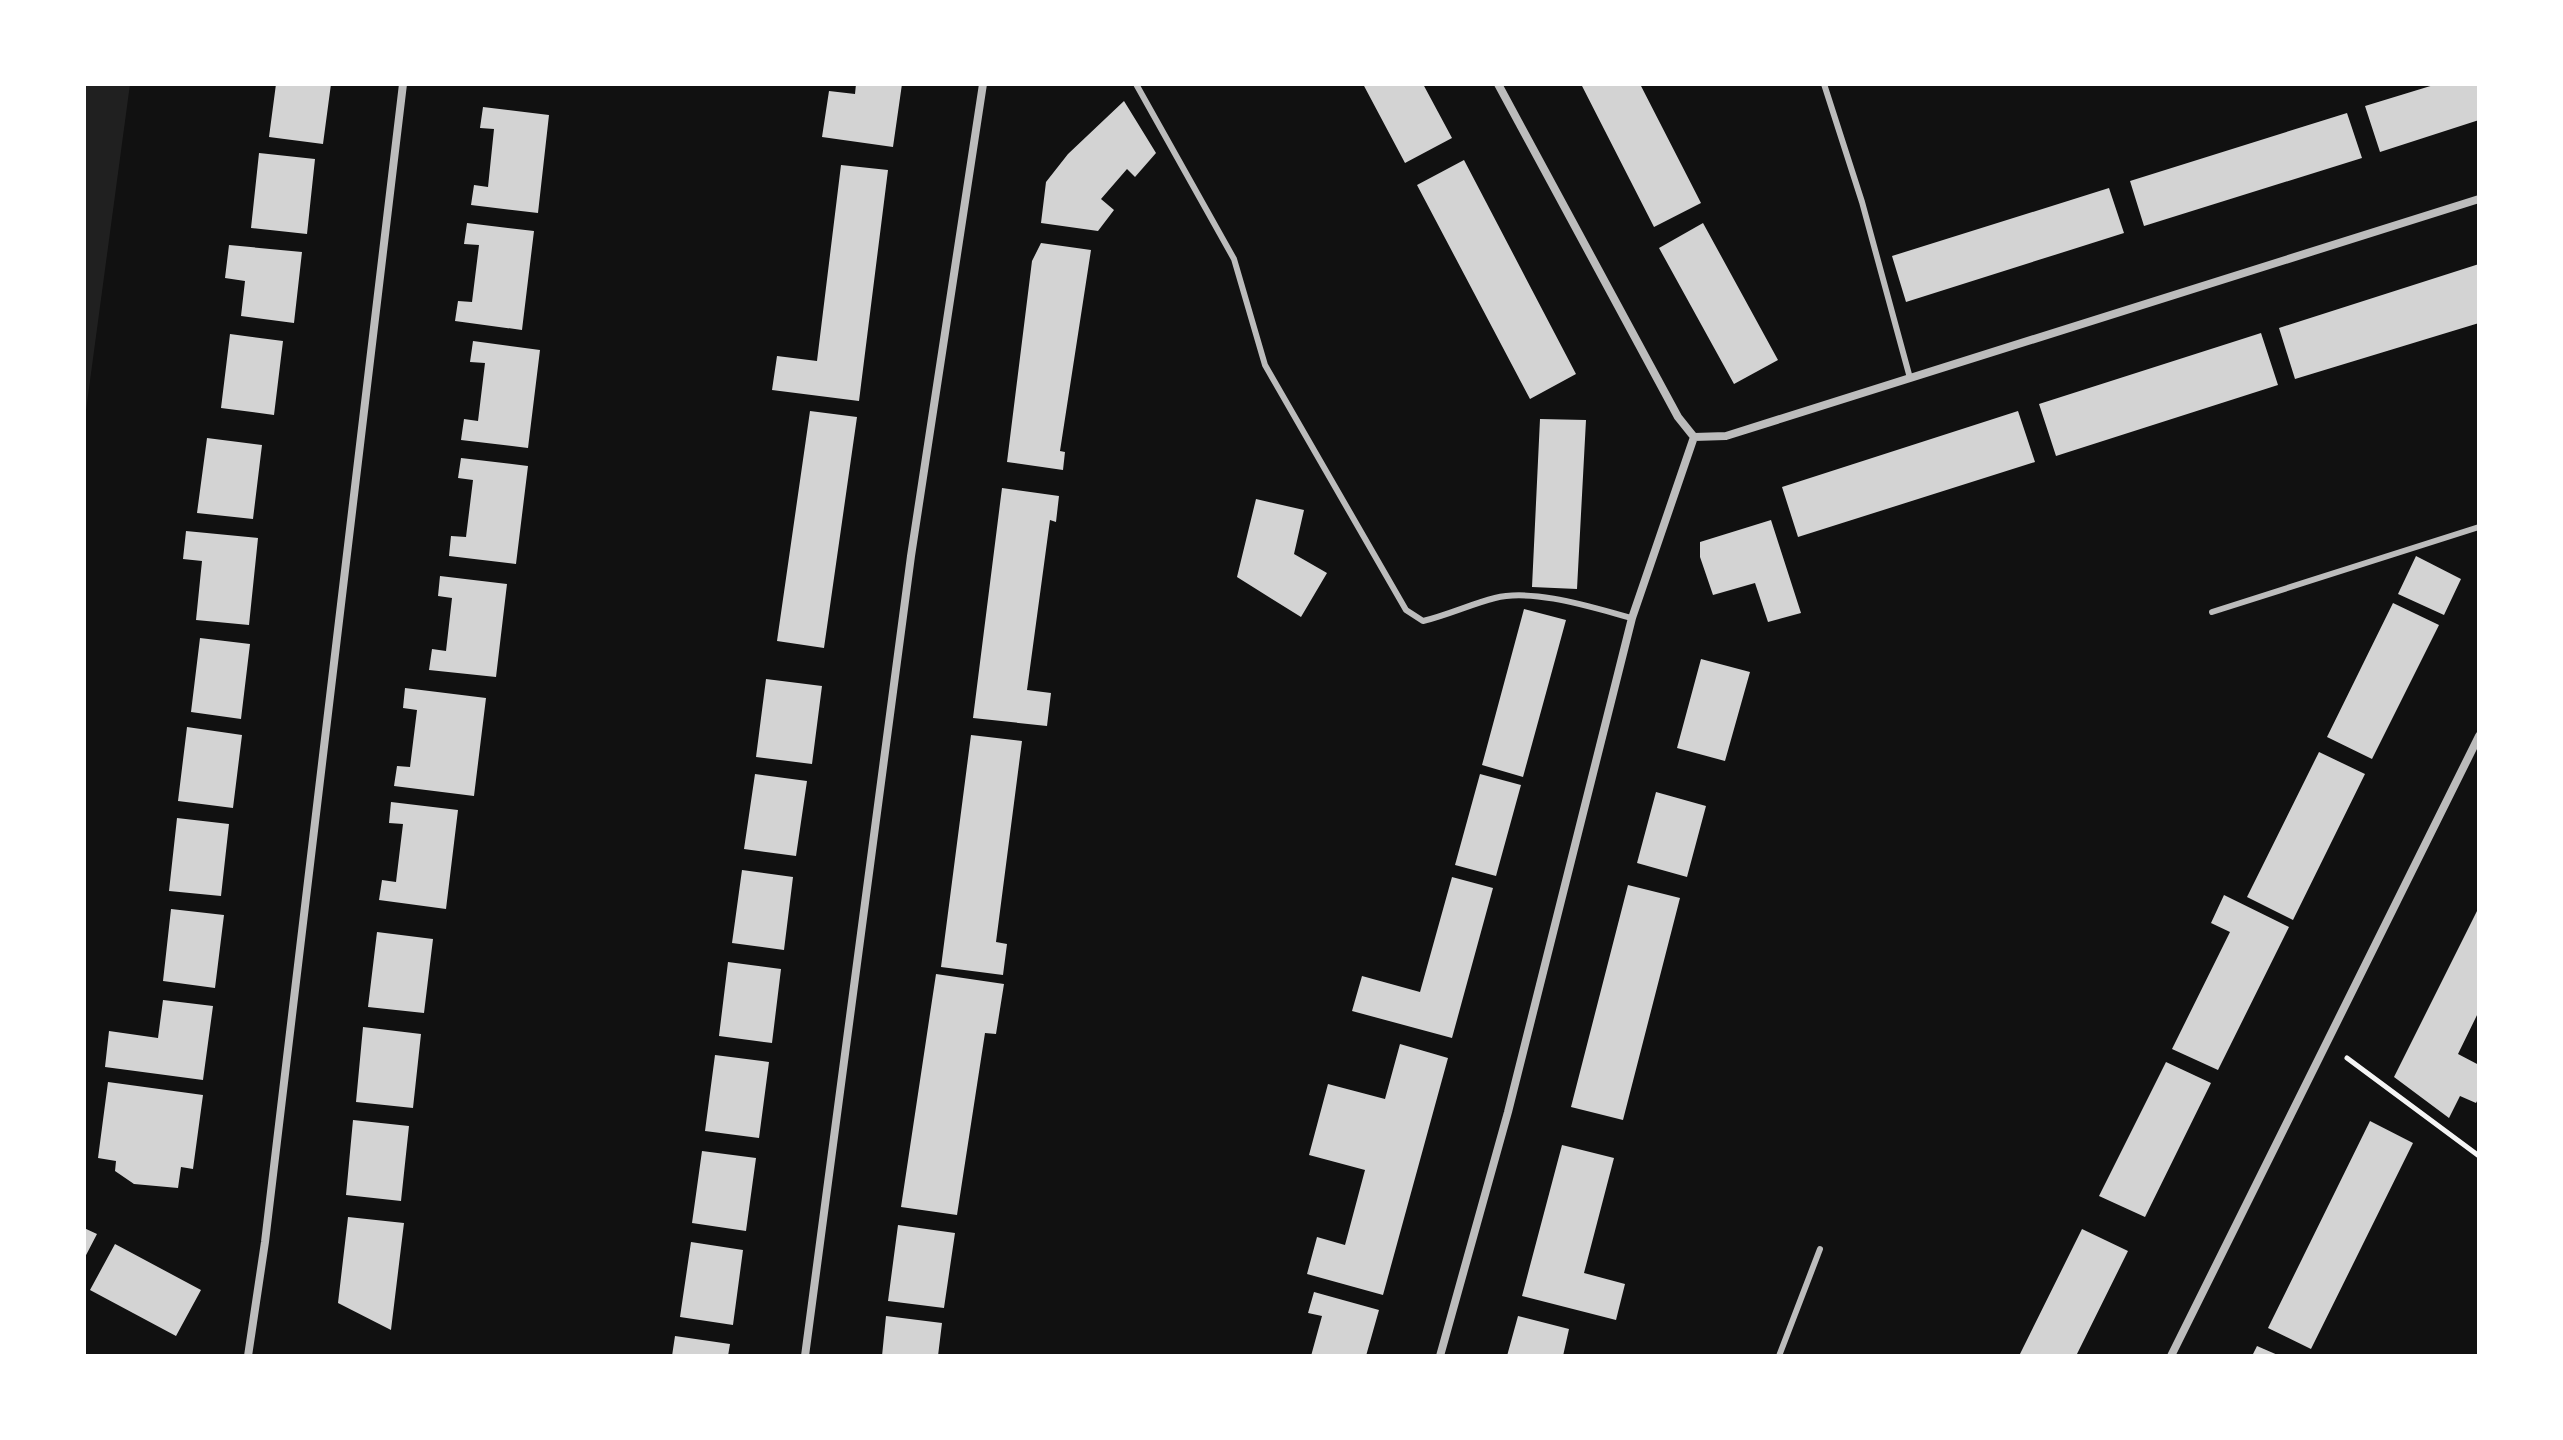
<svg xmlns="http://www.w3.org/2000/svg" width="2563" height="1440" font-family="'PT Sans Narrow',sans-serif">
	<style>
		.green { fill: #202020 }
		.building { fill: #d3d3d3 }
		.lines { fill: none; stroke-linecap: round; stroke-linejoin: round }
		.path { stroke: #f5f5f5; stroke-width: 5 }
		.service { stroke: #bcbcbc; stroke-width: 6 }
		.minor { stroke: #bcbcbc; stroke-width: 8 }
	</style>
	<rect width="100%" height="100%" fill="#111"/>
	<path class="green" d="M84,84H130L84,425Z"/>
	<path class="building" d="M276,84H331L323,144L269,137Z
		M856,84H902L893,147L822,137L829,91L855,94Z
		M1363,84H1423L1452,138L1405,163Z
		M1581,84H1640L1701,203L1654,227Z
		M2437,84H2479V120L2380,152L2365,106Z
		M1124,101L1156,153L1135,177L1127,169L1101,199L1114,210L1098,231L1041,223L1046,182L1068,154Z
		M483,107L549,115L538,213L471,205L474,185L488,187L494,129L480,128Z
		M2347,113L2362,158L2144,226L2130,181Z
		M259,153L315,159L307,234L251,228Z
		M1464,160L1576,374L1530,399L1417,185Z
		M841,165L888,170L859,401L772,390L777,356L817,361Z
		M2109,188L2124,233L1906,302L1892,256Z
		M467,223L534,231L522,330L455,321L458,301L472,302L479,245L464,244Z
		M1703,223L1778,360L1734,384L1659,248Z
		M1041,243L1091,250L1060,451L1065,452L1063,470L1007,462L1032,261Z
		M229,245L302,252L294,323L241,316L245,281L225,278Z
		M2479,264V323L2295,379L2279,328Z
		M2261,333L2278,385L2056,456L2039,404Z
		M230,334L283,341L274,415L221,408Z
		M473,341L540,350L528,448L461,440L464,419L478,421L485,363L470,362Z
		M810,411L857,417L824,648L777,641Z
		M2018,411L2035,462L1798,537L1782,487Z
		M1540,419L1586,420L1577,589L1532,587Z
		M207,438L262,445L253,519L197,513Z
		M461,458L528,466L516,564L449,556L451,536L466,537L473,480L458,478Z
		M1002,488L1059,496L1056,522L1050,520L1027,690L1051,693L1047,726L973,718Z
		M1256,499L1304,510L1294,554L1327,573L1301,617L1237,577Z
		M1771,520L1801,613L1768,622L1755,583L1713,595L1700,557V542Z
		M186,531L258,538L249,625L196,620L202,561L183,559Z
		M2416,556L2461,579L2444,615L2398,594Z
		M440,576L507,584L496,677L429,670L432,649L446,651L452,598L438,596Z
		M2393,603L2439,625L2372,759L2327,737Z
		M1524,609L1566,620L1523,777L1482,765Z
		M200,638L250,644L241,719L191,712Z
		M1701,659L1750,672L1725,761L1677,748Z
		M766,679L822,686L812,764L756,757Z
		M405,688L486,698L474,796L394,786L397,766L410,767L417,710L403,708Z
		M187,727L242,735L233,808L178,801Z
		M971,735L1022,741L996,942L1007,944L1003,975L941,967Z
		M2319,752L2365,774L2293,920L2247,897Z
		M755,774L807,781L796,856L744,849Z
		M1480,774L1521,785L1496,876L1455,865Z
		M1656,792L1706,806L1687,877L1637,863Z
		M391,802L458,810L446,909L379,900L382,880L396,882L403,824L389,823Z
		M177,818L229,824L221,896L169,891Z
		M742,870L793,877L784,950L732,943Z
		M1452,877L1493,888L1452,1038L1352,1011L1362,976L1420,992Z
		M1628,885L1680,898L1623,1120L1571,1107Z
		M2224,895L2289,927L2218,1070L2172,1049L2230,932L2211,923Z
		M2479,907V1011L2458,1054L2479,1065V1097L2476,1103L2460,1096L2449,1118L2394,1077Z
		M171,909L224,915L215,988L163,981Z
		M377,932L433,939L424,1013L368,1007Z
		M728,962L781,969L772,1043L719,1036Z
		M936,974L1004,984L996,1034L985,1033L957,1215L901,1207Z
		M163,1000L213,1006L203,1080L105,1067L109,1031L158,1038Z
		M363,1027L421,1034L413,1108L356,1102Z
		M1400,1044L1448,1058L1383,1295L1307,1274L1317,1237L1345,1245L1365,1170L1309,1155L1328,1084L1385,1099Z
		M715,1055L769,1062L759,1138L705,1131Z
		M2166,1062L2211,1083L2145,1217L2099,1196Z
		M108,1082L203,1095L193,1169L181,1167L178,1188L134,1184L115,1171L116,1161L98,1158Z
		M353,1120L409,1126L401,1201L346,1195Z
		M2370,1121L2413,1143L2311,1349L2268,1328Z
		M1562,1145L1614,1158L1584,1273L1625,1284L1616,1320L1522,1296Z
		M702,1151L756,1158L746,1231L692,1223Z
		M348,1217L404,1223L391,1330L338,1303Z
		M898,1225L955,1233L944,1308L888,1301Z
		M84,1228L97,1234L84,1259Z
		M2082,1229L2128,1251L2076,1356H2019Z
		M691,1242L743,1250L733,1325L680,1317Z
		M115,1244L201,1290L176,1336L90,1290Z
		M1314,1292L1379,1310L1366,1356H1311L1322,1316L1308,1313Z
		M886,1316L942,1323L938,1356H882Z
		M1518,1316L1569,1329L1563,1356H1507Z
		M675,1336L730,1344L728,1356H672Z
		M2257,1346L2280,1356H2252Z"/>
	<g class="lines">
		<path class="path" d="M2347,1058L2479,1156"/>
		<path class="service" d="M1136,84L1234,259L1265,365L1406,610L1423,621C1448,615 1471,604 1495,598C1533,588 1594,608 1632,618
			M1824,84L1862,202L1910,378
			M2212,612L2479,527
			M1779,1356L1820,1249"/>
		<path class="minor" d="M1498,84L1678,417L1694,437
			M1694,437L1726,436L2479,199
			M248,1356L265,1242L403,84
			M805,1356L911,556L983,84
			M1440,1356L1508,1112L1632,618L1694,437
			M2171,1356L2479,736"/>
	</g>
	<rect width="2563" height="1440" fill="none" stroke="#ffffff" stroke-width="172"/>
</svg>
